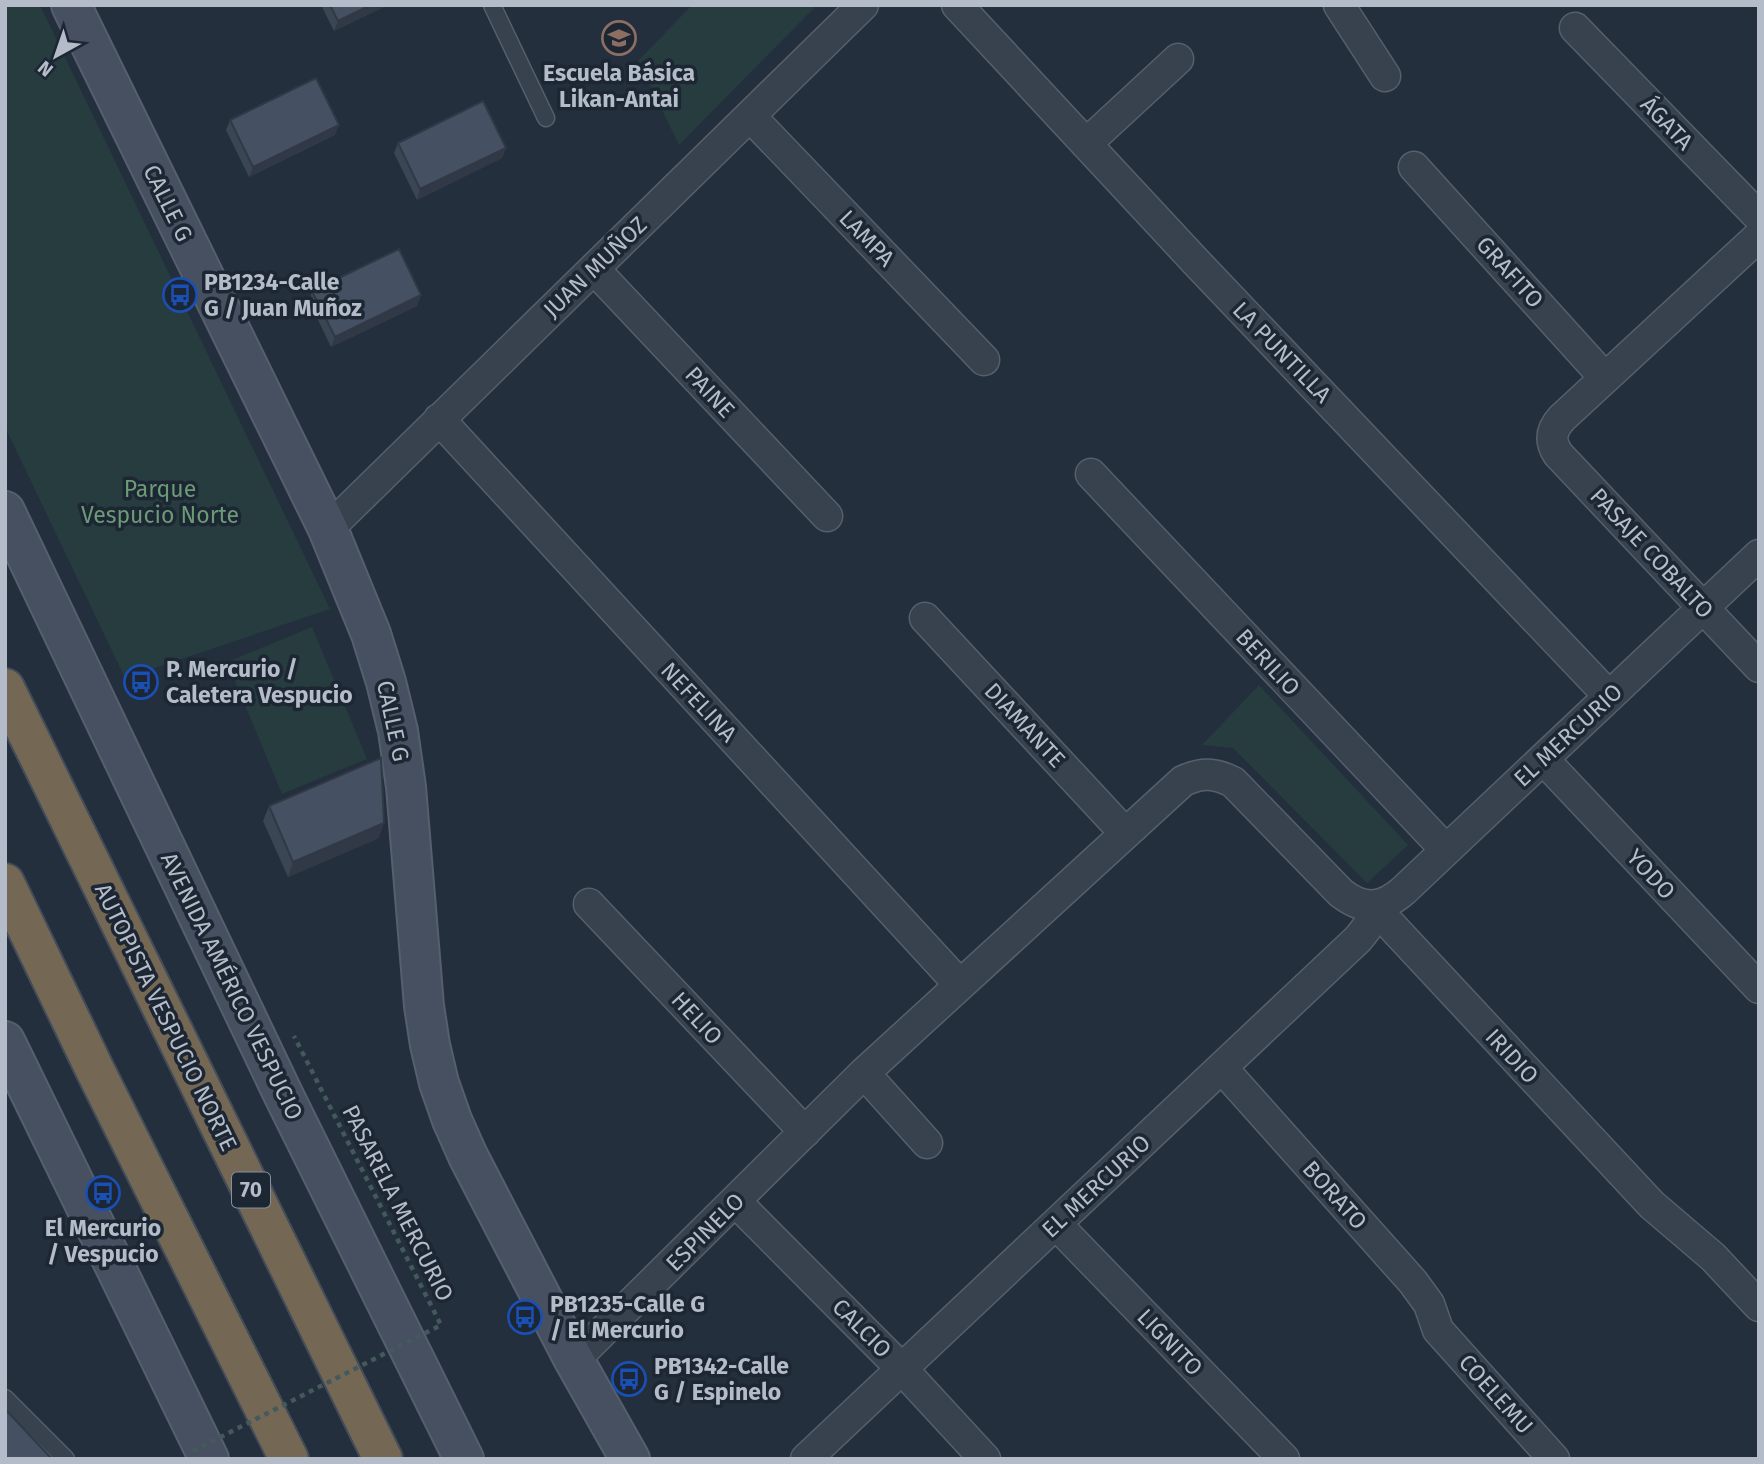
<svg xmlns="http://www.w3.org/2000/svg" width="1764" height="1464" font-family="'Fira Sans',sans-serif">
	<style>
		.green { fill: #263c3f }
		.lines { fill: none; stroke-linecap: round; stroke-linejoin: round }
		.lane-casing { stroke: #565f6c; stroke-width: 19 }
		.street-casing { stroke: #565f6c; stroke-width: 33 }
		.secondary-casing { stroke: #565f6c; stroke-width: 42 }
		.highway-casing { stroke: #434c59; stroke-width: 42 }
		.lane { stroke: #38414e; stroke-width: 16 }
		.street { stroke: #38414e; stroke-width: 30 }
		.secondary { stroke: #465061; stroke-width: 38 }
		.highway { stroke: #746855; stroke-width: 38 }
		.path-bridge { stroke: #44595c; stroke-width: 4.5; stroke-dasharray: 5 5; stroke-linecap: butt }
		.wall { fill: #3b4654 }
		.shaded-wall { fill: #303945 }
		.building { fill: #455162; stroke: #303945; stroke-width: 2 }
		.labels { text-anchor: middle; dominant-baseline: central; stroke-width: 7; stroke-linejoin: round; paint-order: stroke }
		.shield { fill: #1d2633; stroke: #878f9c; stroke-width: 2 }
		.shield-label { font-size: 21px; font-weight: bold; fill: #b4bcc9 }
		.poi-label { font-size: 23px; font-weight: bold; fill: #b4bcc9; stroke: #1d2633; text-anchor: start }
		.street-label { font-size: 23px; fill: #b4bcc9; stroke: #1d2633 }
		.park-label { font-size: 23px; fill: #6b9a76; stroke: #1d2633 }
	</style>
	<rect width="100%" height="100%" fill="#242f3e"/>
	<path class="green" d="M5,5H40L330,609L125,678L5,427Z
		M692,5H817L679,145L638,61Z
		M312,627L367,759L282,794L227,662Z
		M1259,685L1408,845L1367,883L1233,748L1202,745Z"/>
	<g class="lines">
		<g class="lane-casing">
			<path id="lane" d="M492,5L546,118
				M5,1398L66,1459"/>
		</g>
		<g class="street-casing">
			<path id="street" d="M957,5L1196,262L1609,696
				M1339,5L1385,76
				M1575,28L1759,217
				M750,116L984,360
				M1086,144L1178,59
				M1414,167L1605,378
				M1759,236L1562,418C1551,430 1549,440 1558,454L1759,667
				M594,269L827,516
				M439,419L960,985
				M1091,474L1446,850
				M328,529L863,5
				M925,618L1125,833
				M1543,759L1759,988
				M589,904L805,1132
				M1373,906L1652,1205L1713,1257L1759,1306
				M1222,1068L1413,1282L1429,1304L1438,1330L1554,1459
				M864,1073L927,1143
				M735,1201L902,1369L985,1459
				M1056,1224L1284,1459
				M574,1360L864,1073L1183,781C1202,772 1215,773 1233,782L1341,893C1363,910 1381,910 1403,891L1759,555
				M806,1459L1358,939C1367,928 1374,920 1373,906"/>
		</g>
		<g class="secondary-casing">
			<path id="secondary" d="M71,5L328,529L371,634L386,682L398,731L406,787L424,1006L430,1045L439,1083L452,1120L468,1156L574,1360L630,1459
				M5,511L284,1096L464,1459
				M5,1041L209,1459"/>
		</g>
		<g class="highway-casing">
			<path id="highway" d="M5,688L383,1459
				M5,883L95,1070L289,1459"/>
		</g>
		<use href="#lane" class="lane"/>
		<use href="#street" class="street"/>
		<use href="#secondary" class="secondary"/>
		<use href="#highway" class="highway"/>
		<path class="path-bridge" d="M193,1451L441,1325L294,1036"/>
	</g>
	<path class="wall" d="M321,5H388L334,31Z
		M230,120L335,135L249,177L226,130Z
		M398,143L506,148L502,158L417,200L394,153Z
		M312,291L421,295L417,306L331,347L309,301Z
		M269,806L379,838L288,877L263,821Z"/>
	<path class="shaded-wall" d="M371,5H388L334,31L338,21Z
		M339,125L335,135L249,177L253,167Z
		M506,148L502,158L417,200L420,189Z
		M421,295L417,306L331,347L335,337Z
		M384,823L379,838L288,877L293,862Z"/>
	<path class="building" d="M330,5H371L338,21Z
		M316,78L339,125L253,167L230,120Z
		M483,101L506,148L420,189L398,143Z
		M399,249L421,295L335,337L312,291Z
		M381,758L384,823L293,862L269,806Z
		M5,1409L52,1459H5Z"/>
	<defs>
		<g id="school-ring" transform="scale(1.75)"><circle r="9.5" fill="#1d2633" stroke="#8d6e63" stroke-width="1.5"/><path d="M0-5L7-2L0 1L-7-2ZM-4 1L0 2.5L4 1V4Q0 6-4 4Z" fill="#8d6e63"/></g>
		<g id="bus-ring" transform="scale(1.75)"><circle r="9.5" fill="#1d2633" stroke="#1a4fb4" stroke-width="1.5"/><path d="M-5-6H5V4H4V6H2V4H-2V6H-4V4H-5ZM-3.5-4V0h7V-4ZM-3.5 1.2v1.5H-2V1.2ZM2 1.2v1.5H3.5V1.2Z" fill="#1a4fb4"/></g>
	</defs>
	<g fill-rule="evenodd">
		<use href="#school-ring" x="619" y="38"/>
		<use href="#bus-ring" x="180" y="295"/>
		<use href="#bus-ring" x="141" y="682"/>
		<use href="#bus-ring" x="103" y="1193"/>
		<use href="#bus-ring" x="525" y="1317"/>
		<use href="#bus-ring" x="629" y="1379"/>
	</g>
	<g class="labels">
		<rect class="shield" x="232" y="1172.5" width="38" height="35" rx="5"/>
		<g class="shield-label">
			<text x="251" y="1190">70</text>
		</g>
		<g class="poi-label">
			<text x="619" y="73" text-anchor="middle">Escuela Básica<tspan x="619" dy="26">Likan-Antai</tspan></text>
			<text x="204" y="282">PB1234-Calle<tspan x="204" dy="26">G / Juan Muñoz</tspan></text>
			<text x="166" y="669">P. Mercurio /<tspan x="166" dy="26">Caletera Vespucio</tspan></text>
			<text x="103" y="1228" text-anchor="middle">El Mercurio<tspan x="103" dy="26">/ Vespucio</tspan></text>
			<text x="550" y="1304">PB1235-Calle G<tspan x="550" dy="26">/ El Mercurio</tspan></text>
			<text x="654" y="1366">PB1342-Calle<tspan x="654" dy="26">G / Espinelo</tspan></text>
		</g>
		<g class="street-label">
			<text transform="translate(1667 123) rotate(46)">ÁGATA</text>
			<text transform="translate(168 203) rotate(64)">CALLE G</text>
			<text transform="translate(867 238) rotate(46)">LAMPA</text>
			<text transform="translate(595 267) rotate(-44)">JUAN MUÑOZ</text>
			<text transform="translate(1510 272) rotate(48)">GRAFITO</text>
			<text transform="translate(1282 352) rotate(46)">LA PUNTILLA</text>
			<text transform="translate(710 392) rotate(47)">PAINE</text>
			<text transform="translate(1652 553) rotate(47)">PASAJE COBALTO</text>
			<text transform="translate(1268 662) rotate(47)">BERILIO</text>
			<text transform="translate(699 702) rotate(47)">NEFELINA</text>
			<text transform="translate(393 721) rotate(78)">CALLE G</text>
			<text transform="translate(1025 725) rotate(47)">DIAMANTE</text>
			<text transform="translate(1568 735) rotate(-43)">EL MERCURIO</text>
			<text transform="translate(1651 874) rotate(47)">YODO</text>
			<text transform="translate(232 986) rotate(64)">AVENIDA AMÉRICO VESPUCIO</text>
			<text transform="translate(166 1017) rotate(64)">AUTOPISTA VESPUCIO NORTE</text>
			<text transform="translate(697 1018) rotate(47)">HELIO</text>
			<text transform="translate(1512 1056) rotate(47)">IRIDIO</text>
			<text transform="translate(1096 1186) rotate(-43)">EL MERCURIO</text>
			<text transform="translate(1335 1195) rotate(48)">BORATO</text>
			<text transform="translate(398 1203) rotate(63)">PASARELA MERCURIO</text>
			<text transform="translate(705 1232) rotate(-45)">ESPINELO</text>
			<text transform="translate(862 1328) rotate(45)">CALCIO</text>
			<text transform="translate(1170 1342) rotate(46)">LIGNITO</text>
			<text transform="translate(1496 1394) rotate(48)">COELEMU</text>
		</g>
		<g class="park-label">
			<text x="160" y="489">Parque<tspan x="160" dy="26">Vespucio Norte</tspan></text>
		</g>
	</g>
	<rect width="1764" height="1464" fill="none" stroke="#b4bcc9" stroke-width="14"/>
	<g transform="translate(56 56) rotate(220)" stroke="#1d2633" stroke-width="5" paint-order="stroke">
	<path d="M0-5L12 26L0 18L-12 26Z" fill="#b4bcc9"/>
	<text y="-10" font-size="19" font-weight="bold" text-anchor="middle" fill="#b4bcc9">N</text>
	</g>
</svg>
